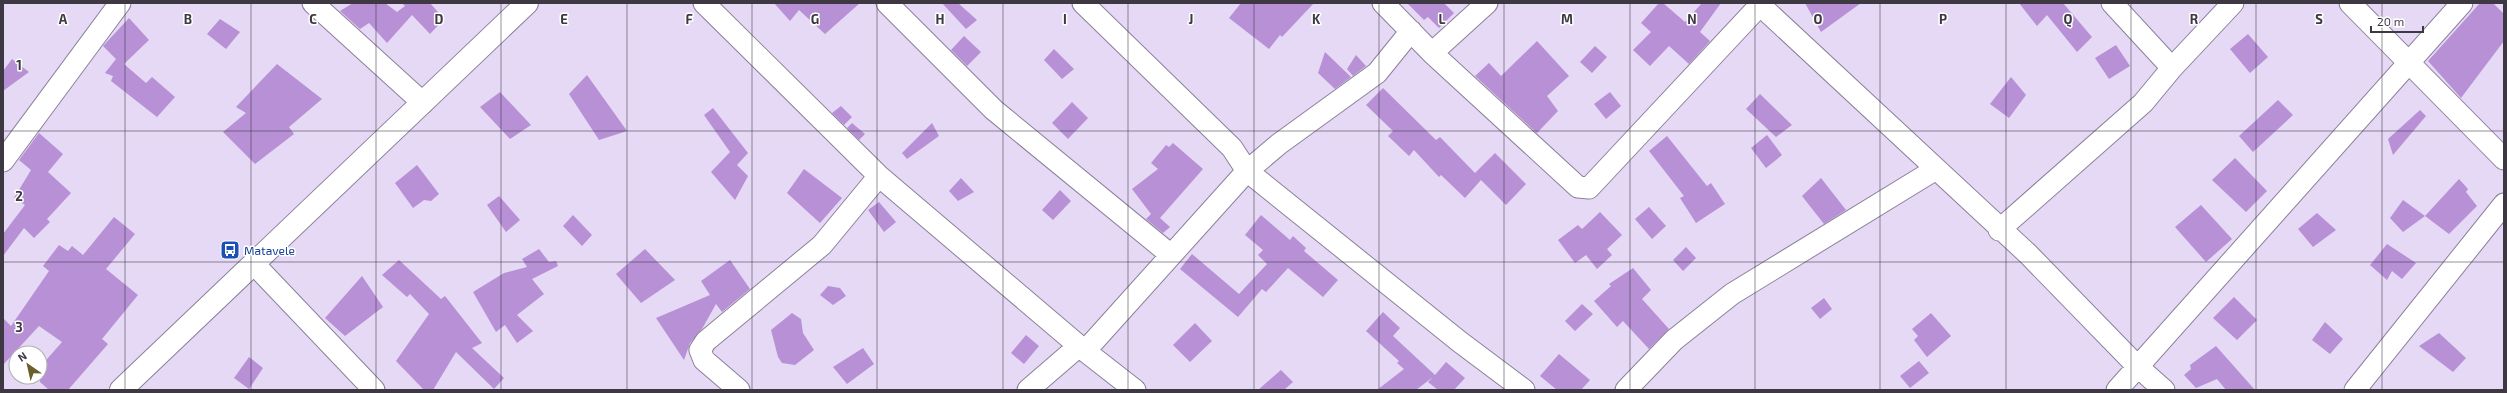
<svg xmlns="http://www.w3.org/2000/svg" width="2507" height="393" font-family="'Exo 2',sans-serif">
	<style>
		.building { fill: #b790d5 }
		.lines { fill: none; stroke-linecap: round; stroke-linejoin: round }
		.minor-casing { stroke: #8c8099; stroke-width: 23 }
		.trunk-casing { stroke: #8c8099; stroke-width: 24 }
		.minor { stroke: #fff; stroke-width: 21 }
		.trunk { stroke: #fff; stroke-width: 22 }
		.grid { fill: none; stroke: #3d3842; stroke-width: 1; stroke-opacity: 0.55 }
		.labels { text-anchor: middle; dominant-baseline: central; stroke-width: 3; stroke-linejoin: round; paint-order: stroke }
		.transit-label { font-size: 12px; fill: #164399; stroke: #fff; text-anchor: start }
		.grid-label { font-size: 13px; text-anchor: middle; font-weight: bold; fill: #3d3842; stroke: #fff; stroke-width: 3; stroke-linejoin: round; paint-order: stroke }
	</style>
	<rect width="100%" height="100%" fill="#e6d9f5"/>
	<path class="building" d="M353,3H385L397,12L405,6L402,3H430L444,19L430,34L412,15L387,43L369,23L360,29L340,11Z
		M774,3H860L825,34L799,10L790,21Z
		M942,3H958L977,20L966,29Z
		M1241,3H1314L1282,37L1280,35L1269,49L1229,18Z
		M1407,3H1444L1454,13L1439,28L1428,17L1424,20Z
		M1659,3H1663L1685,22L1702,3H1721L1700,32L1710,41L1689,64L1669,46L1650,66L1633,50L1651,32L1641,23Z
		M1805,3H1861L1821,32Z
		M2019,3H2063L2092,37L2077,52L2047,15L2037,26Z
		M2480,3H2493L2504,14V41L2461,98L2428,61Z
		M129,18L149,40L124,64L146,83L152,77L175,97L157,117L111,81L113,76L105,73L116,59L103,46Z
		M220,19L240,32L226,49L207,34Z
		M2248,34L2268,57L2250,73L2230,49Z
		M964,36L981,52L967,66L951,50Z
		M1537,41L1569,76L1547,96L1558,111L1537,133L1475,76L1489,63L1501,76Z
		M2116,45L2130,66L2109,79L2095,58Z
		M1595,46L1607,57L1592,73L1580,62Z
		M1054,49L1074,69L1062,79L1044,60Z
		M1325,52L1351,77L1335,89L1318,73Z
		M1356,55L1366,66L1353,76L1347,69Z
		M12,59L29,72L3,91V71Z
		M277,64L322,99L289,127L294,134L255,164L223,132L246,113L236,107Z
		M587,75L627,131L599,140L569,94Z
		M2011,77L2026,95L2009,118L1990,104Z
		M1383,88L1436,140L1440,137L1475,173L1495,153L1526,184L1506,205L1481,180L1465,198L1441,175L1439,177L1414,150L1409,156L1388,136L1393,131L1366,105Z
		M500,92L531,125L510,139L480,107Z
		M1610,92L1621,106L1606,119L1594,104Z
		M1760,94L1792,125L1776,137L1746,109Z
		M2278,100L2293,115L2253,152L2239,136Z
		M1072,102L1088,118L1068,139L1052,123Z
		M841,106L852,117L844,125L832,113Z
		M713,108L748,153L737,165L748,176L735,200L711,172L730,152L704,115Z
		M2420,110L2426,116L2393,155L2388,139Z
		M852,123L865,134L859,140L847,128Z
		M932,123L939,136L907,159L902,153Z
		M39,133L63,154L48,172L71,193L47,219L50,222L34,238L24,228L3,256V234L25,205L14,198L31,170L19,160Z
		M1767,135L1782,155L1766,168L1751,148Z
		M1667,136L1707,186L1711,183L1725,204L1696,223L1680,198L1684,196L1649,151Z
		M1173,143L1203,169L1160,218L1170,227L1163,233L1146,219L1151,214L1132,189L1158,169L1151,163L1166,145L1169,147Z
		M2235,158L2267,191L2246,212L2212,180Z
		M417,165L439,194L431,201L424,200L413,208L395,183Z
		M804,169L842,198L820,223L787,193Z
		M961,178L974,192L958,201L949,191Z
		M1821,178L1846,210L1824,224L1802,196Z
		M2459,179L2468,189L2466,192L2477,206L2449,234L2425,216Z
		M1060,190L1071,201L1053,220L1042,210Z
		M499,196L520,220L506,232L487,205Z
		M2403,200L2425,216L2403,232L2390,218Z
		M879,202L896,222L884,232L868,210Z
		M2201,205L2232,239L2206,262L2175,227Z
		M1649,207L1666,226L1652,239L1635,219Z
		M1600,212L1622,235L1607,249L1612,255L1597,269L1586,255L1575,263L1558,240L1578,225L1582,229Z
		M2317,213L2336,230L2313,247L2298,229Z
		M573,215L592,235L582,246L563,226Z
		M1261,215L1290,240L1293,236L1306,248L1304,251L1338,280L1323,297L1288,268L1266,292L1262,289L1238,317L1180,269L1192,254L1239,294L1267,264L1258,255L1263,250L1245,235Z
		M114,217L135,234L106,269L138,295L102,339L108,344L68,390H49L40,382V367L62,342L39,326L3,365V318L11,326L49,271L43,266L59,245L68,251L72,246L83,255Z
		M2387,244L2416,263L2402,279L2392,271L2387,280L2370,265Z
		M1686,247L1696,258L1683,271L1673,260Z
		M539,249L549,262L556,261L558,266L532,279L544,294L517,315L533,331L517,343L505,325L496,332L473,292L504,273L527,267L522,259Z
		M645,249L675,280L641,303L616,274Z
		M399,260L441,299L445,296L482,343L472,348L504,378L494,389L456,352L433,390H424L396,361L429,314L410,294L407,297L382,275Z
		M730,260L750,289L722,312L716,304L702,329L690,343L684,360L656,318L710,295L701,281Z
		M1633,268L1651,290L1642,299L1669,329L1649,349L1623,321L1617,327L1594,301L1611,286L1609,284Z
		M362,276L383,307L345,336L325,318Z
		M828,286L840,288L846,296L833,305L820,295Z
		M2234,297L2257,320L2237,340L2213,318Z
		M1824,298L1832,309L1820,319L1811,308Z
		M1582,304L1593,314L1575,331L1565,321Z
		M1383,312L1400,328L1393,336L1435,375L1446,362L1465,378L1454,390H1438L1428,382L1433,377L1416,390H1377L1404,369L1397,363L1399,361L1366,331Z
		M792,313L801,319L803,333L814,350L795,365L782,363L778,357L771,330Z
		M1931,313L1951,336L1927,357L1914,340L1918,336L1912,329Z
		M2325,322L2343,339L2330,354L2312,340Z
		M1195,323L1212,341L1190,362L1173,345Z
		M2439,333L2466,358L2453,372L2419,346Z
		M1026,335L1039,346L1024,364L1011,353Z
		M2216,346L2255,390H2226L2217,379L2196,388L2184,375L2191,369L2190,365Z
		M863,348L874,364L847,384L833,367Z
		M1559,354L1590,380L1581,390H1557L1540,376Z
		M249,357L263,368L249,389L234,378Z
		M1919,361L1929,373L1910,388L1900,376Z
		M1281,370L1293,382L1284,390H1258Z"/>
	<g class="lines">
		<g class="minor-casing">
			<path id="minor" d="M313,3L423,103
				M704,3L879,176L1085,351L1135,390
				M887,3L994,110L1171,255
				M1083,3L1232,148L1247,171L1460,342L1524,390
				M1383,3L1432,53L1578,187L1589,188L1762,3
				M2112,3L2172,68
				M2350,3L2504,159
				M1760,5L2028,254L2137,366L2164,390
				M1432,53L1487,3
				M3,161L120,3
				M1999,230L2143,103L2172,68L2233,3
				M254,264L374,390
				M1085,351L1247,171L1279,144L1377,73L1411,31
				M739,390L704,360L700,350L706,341L822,245L879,176
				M1028,390L1079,346
				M1626,390L1674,340L1732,294L1936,169
				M2117,390L2462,3
				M2355,390L2504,204"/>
		</g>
		<g class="trunk-casing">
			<path id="trunk" d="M121,390L527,3"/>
		</g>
		<use href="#minor" class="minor"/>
		<use href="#trunk" class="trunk"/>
	</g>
	<path class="grid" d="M125,3V390M251,3V390M376,3V390M501,3V390M627,3V390M752,3V390M877,3V390M1003,3V390M1128,3V390M1254,3V390M1379,3V390M1504,3V390M1630,3V390M1755,3V390M1880,3V390M2006,3V390M2131,3V390M2256,3V390M2382,3V390M3,131H2504M3,262H2504"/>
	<defs>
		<g id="bus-square" transform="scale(1)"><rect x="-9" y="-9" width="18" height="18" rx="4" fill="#1a4fb4" stroke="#fff"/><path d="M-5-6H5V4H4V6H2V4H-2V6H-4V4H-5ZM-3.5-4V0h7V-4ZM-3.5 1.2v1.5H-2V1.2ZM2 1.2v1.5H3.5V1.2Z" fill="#fff"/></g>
	</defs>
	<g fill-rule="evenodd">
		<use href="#bus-square" x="230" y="250"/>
	</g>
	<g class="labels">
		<g class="transit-label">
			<text x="244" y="250">Matavele</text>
		</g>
	</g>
	<g class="grid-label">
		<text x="63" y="24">A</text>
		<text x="188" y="24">B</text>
		<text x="313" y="24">C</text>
		<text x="439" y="24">D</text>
		<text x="564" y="24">E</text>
		<text x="689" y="24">F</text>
		<text x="815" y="24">G</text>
		<text x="940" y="24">H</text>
		<text x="1065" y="24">I</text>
		<text x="1191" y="24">J</text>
		<text x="1316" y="24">K</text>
		<text x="1442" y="24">L</text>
		<text x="1567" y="24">M</text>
		<text x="1692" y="24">N</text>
		<text x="1818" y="24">O</text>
		<text x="1943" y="24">P</text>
		<text x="2068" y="24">Q</text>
		<text x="2194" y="24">R</text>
		<text x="2319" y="24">S</text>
		<text x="19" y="70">1</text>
		<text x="19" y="201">2</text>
		<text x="19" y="332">3</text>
	</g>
	<rect width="2507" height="393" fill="none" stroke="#3d3842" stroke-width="8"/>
	<g transform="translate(28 365) rotate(326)"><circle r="19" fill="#ffffff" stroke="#b1afb3"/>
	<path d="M0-3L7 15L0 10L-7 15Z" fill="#6b5f2c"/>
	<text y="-6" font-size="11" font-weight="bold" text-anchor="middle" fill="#3d3842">N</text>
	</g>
	<path d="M2371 26v6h52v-6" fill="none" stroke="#3d3842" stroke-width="2"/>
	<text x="2377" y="26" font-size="12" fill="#3d3842" stroke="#ffffff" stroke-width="3" paint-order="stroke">20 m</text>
</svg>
